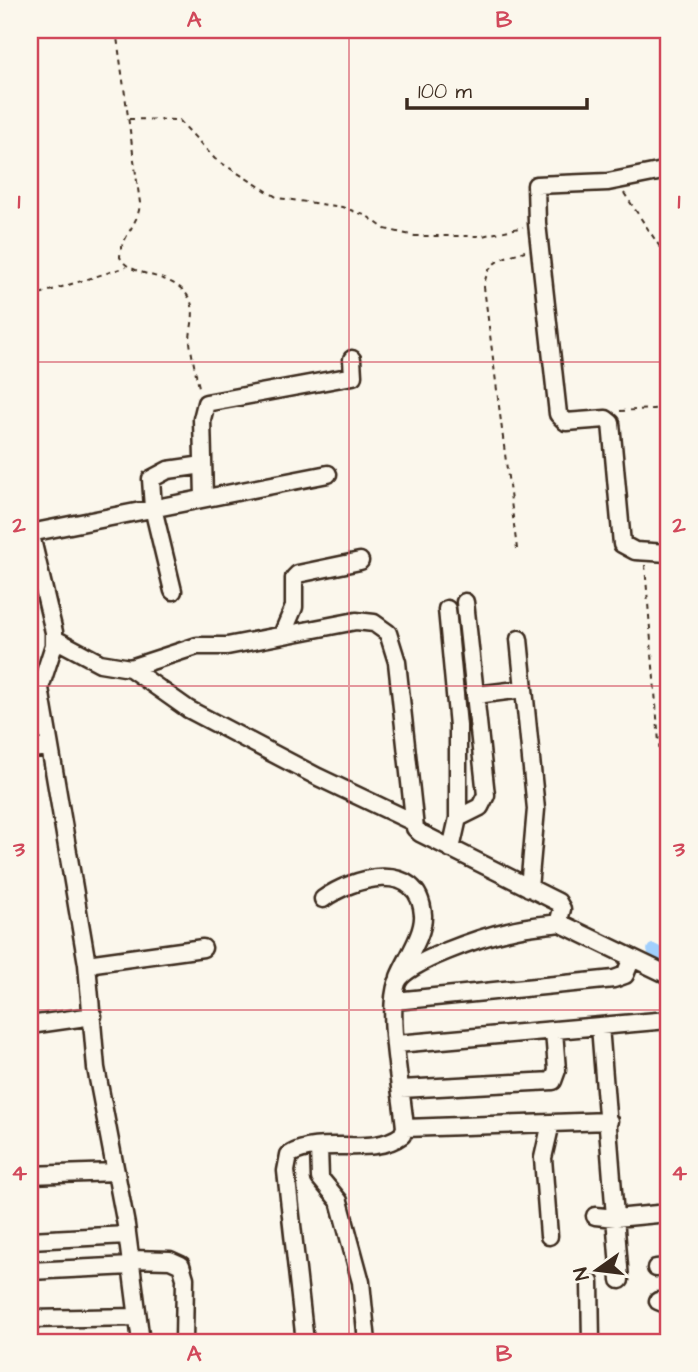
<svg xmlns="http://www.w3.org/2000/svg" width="698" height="1372" font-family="'Architects Daughter',sans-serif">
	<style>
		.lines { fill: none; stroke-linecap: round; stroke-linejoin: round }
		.canal { stroke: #a1cffc; stroke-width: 12 }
		.minor-casing { stroke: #3b2a1e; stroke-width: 21 }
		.path { stroke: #3b2a1e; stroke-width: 2; stroke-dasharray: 5 5; stroke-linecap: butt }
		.minor { stroke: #fbf7ec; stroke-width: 16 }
		.grid { fill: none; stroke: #d1495b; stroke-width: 2; stroke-opacity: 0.55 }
		.neatline { fill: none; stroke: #d1495b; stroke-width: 2.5 }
		.grid-label { font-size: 23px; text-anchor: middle; font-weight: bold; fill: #d1495b }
	</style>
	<rect width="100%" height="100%" fill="#fbf7ec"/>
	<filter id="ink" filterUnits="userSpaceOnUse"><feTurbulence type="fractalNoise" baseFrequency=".0143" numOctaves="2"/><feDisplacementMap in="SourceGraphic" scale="14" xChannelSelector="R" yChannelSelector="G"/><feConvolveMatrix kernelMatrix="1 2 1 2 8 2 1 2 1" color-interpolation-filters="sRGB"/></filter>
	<g filter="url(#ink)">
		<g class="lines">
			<path class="canal" d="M653,950L668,958"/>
			<g class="minor-casing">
				<path id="minor" d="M668,170L608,182L536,185L537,223L558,414L566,422L606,419L611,423L622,544L635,551L668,553
					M204,498L202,419L206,403L353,376L352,359
					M30,531L54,632V645L40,688L87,964L96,1068L126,1225L141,1342
					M30,533L328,474
					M173,591L153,508L151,479L168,470L203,465
					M447,609L458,726V818
					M282,635L294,607V578L298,574L360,561
					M55,639L100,663L130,668L197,646H227L356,621L374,623L388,633L397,662L415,828L420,833L558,902L562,909L559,920L564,925L668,975
					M519,639L536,809L529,888
					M130,668L188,709L318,777L413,822
					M476,695L524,689
					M30,749L50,747
					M451,849L458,818L480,807L486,795L465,602
					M323,899C352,878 419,858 423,915C424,935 406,959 399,977
					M87,964L203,948
					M395,1001L614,979L625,975L632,958
					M30,1025L93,1016
					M600,1026L620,1280
					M397,1044L668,1020
					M401,1089L553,1081L557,1070L554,1031
					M405,1128L609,1121
					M319,1148L320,1178L339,1201L361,1282L367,1342
					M30,1175L116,1172
					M595,1216L616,1218L668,1213
					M549,1236L543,1158L551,1123
					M30,1240L127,1235
					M130,1259L170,1260L181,1265L185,1278L184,1342
					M656,1268L668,1267
					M30,1271L131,1266
					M590,1282L591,1342
					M658,1301L668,1305
					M30,1319L137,1317
					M305,1342L286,1171L289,1155C322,1135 371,1158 402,1135L405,1128C402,1091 386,1015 397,983C404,962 486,936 508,931C525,926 544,925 561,923"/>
			</g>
			<path class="path" d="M116,30L140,203C139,224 121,237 120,257C129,278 175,272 189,298C197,312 190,327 190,341C190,347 198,385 200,390
				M129,119L179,120L215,159L278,198L342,207L367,216L385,229L415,236H482L523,227
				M624,193L668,259
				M30,297L126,267
				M620,411L668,408
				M517,549L484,287C487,261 501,258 525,251
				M645,565L668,857"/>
			<use href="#minor" class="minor"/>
		</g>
	</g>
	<path class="grid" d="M349,30V1342M30,362H668M30,686H668M30,1010H668"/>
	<rect width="698" height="1372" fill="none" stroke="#fbf7ec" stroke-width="77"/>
	<g transform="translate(597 1270) rotate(256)" stroke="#fbf7ec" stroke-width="5" paint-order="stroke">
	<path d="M0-5L12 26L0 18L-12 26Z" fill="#3b2a1e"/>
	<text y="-10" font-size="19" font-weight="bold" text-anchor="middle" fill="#3b2a1e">N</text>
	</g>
	<path d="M407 98v10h180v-10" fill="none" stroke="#3b2a1e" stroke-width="3.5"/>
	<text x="418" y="98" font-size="21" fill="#3b2a1e" stroke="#fbf7ec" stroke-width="5" paint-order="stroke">100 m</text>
	<rect x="38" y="38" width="622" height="1296" class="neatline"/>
	<g class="grid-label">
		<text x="194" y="27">A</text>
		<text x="504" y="27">B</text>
		<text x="19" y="208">1</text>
		<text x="679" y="208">1</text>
		<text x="19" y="532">2</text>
		<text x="679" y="532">2</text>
		<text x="19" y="856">3</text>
		<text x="679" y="856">3</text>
		<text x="19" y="1180">4</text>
		<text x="679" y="1180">4</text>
		<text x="194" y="1361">A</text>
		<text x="504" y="1361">B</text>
	</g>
</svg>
